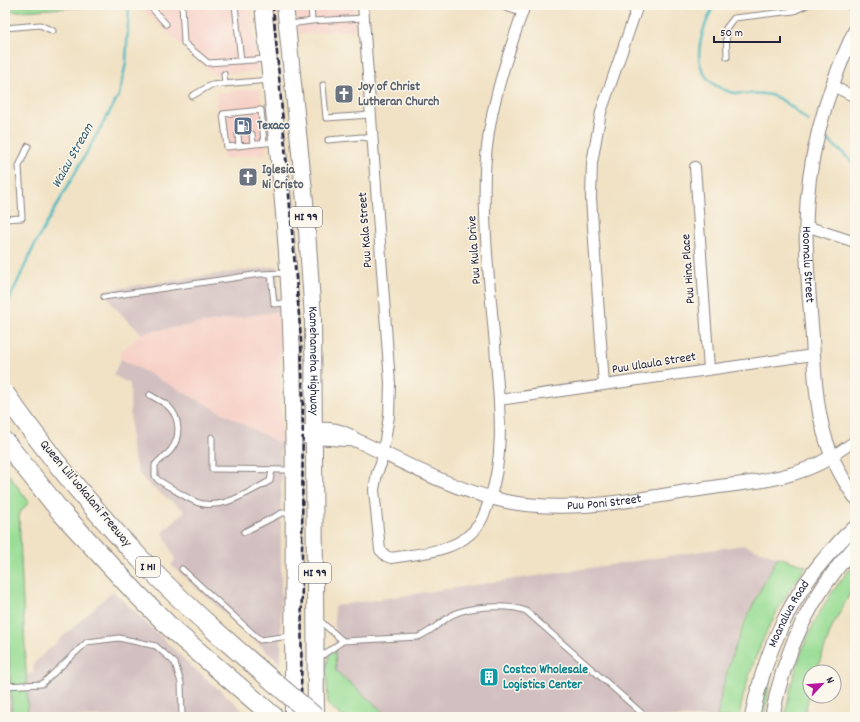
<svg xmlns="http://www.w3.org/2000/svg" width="860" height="722" font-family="Dekko,sans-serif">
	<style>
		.built { fill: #f7d1c8 }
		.industrial { fill: #d2bfc0 }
		.green { fill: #9add95; stroke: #5e8068 }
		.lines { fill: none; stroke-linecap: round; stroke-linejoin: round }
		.stream { stroke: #48b8bf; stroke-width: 2.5 }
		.service-casing { stroke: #8a8280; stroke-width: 7 }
		.minor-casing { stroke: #8a8280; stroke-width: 12 }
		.tertiary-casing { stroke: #8a8280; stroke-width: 15 }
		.secondary-casing { stroke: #8a8280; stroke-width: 16 }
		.primary-casing { stroke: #8a8280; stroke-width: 18 }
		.motorway-casing { stroke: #8a8280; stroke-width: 21 }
		.service { stroke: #fff; stroke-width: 5 }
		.minor { stroke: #fff; stroke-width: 10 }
		.tertiary { stroke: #fff; stroke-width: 13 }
		.secondary { stroke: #fff; stroke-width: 14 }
		.primary { stroke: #fff; stroke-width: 16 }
		.motorway { stroke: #fff; stroke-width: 19 }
		.rail { stroke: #22223b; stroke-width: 2.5; stroke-dasharray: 6 3; stroke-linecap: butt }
		.motorway-bridge-casing { stroke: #8a8280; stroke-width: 21; stroke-linecap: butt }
		.motorway-bridge { stroke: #fff; stroke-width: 19 }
		.labels { text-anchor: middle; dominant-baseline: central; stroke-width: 3; stroke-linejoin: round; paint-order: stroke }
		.shield { fill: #fbf7ec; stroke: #636270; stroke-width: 1 }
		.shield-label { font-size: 12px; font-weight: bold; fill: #22223b }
		.worship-label { font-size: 13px; font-weight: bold; fill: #5b616d; stroke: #fbf7ec; text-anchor: start }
		.service-label { font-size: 13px; font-weight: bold; fill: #4e5e75; stroke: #fbf7ec; text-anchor: start }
		.street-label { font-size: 13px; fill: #22223b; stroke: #fbf7ec }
		.culture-label { font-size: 13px; font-weight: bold; fill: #0d838f; stroke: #fbf7ec; text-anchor: start }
		.water-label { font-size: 14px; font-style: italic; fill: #315e70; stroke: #fbf7ec }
	</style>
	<rect width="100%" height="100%" fill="#fbf7ec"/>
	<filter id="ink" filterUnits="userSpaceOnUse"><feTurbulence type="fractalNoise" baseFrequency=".025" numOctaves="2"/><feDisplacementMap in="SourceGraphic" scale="8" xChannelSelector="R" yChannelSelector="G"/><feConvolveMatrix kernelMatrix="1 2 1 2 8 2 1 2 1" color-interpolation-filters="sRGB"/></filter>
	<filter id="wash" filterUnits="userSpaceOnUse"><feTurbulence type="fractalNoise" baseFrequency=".012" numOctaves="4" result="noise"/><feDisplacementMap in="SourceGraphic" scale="16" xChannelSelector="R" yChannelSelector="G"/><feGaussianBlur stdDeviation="0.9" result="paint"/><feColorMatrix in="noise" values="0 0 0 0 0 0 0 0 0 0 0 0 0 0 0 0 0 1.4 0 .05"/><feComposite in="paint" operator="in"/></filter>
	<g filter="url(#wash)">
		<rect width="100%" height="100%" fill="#f1e2c5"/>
		<path class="built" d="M138,5H251L258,71L214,75Z
			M297,5H354L356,30L299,34Z
			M260,89L266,153L224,159L216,93Z
			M279,311L281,444L121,359L120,353L141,333Z"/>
		<path class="industrial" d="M277,266L279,311L141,333L114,307L104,290Z
			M121,359L281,444V664L171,565L175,560L163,532L185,511L150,486L138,472L131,448L130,384L113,375Z
			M743,545L778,557L753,602L738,635L726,672L717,717H389L336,671L334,606Z
			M113,591L188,663L251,717H5V618H7L10,675L33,674L34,663Z"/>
		<path class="green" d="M5,5H114L5,12Z
			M5,470L29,502L19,514L28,717H12L5,565Z
			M778,557L806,566C774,610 748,663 739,717H717C727,655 748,611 778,557Z
			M855,564V584L832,627L816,672H810V691L804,717H785C794,660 815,607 855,564Z
			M335,650L336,671L389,717H343L328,705L326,665L329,658L328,656Z
			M774,659L764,717H759L761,703Z"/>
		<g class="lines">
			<path class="stream" d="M714,5C698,37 685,78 730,92C743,96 757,91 770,95C785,99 796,111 808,121
				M828,140L855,164
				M5,309L35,244L119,95L126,63L129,5"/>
		</g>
	</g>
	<g filter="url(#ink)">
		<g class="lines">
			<g class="service-casing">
				<path id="service" d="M149,5L166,24
					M182,5L184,43L208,63L267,59
					M235,5L241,61
					M311,5L312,21L364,18
					M844,5L855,8
					M311,6L321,5
					M290,27L297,23L312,21
					M5,28L40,25L53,31
					M727,57L726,28L734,18L794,11L807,5
					M224,74L225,84
					M323,85L326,118L371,115
					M192,96L211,85L270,80
					M252,134L253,144
					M238,135L239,146
					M328,140L362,137L373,139
					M264,143L261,110L223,114L227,147L276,142
					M5,219L22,218L19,166L28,146
					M271,274L274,304L287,303
					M104,297L260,274L286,273
					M150,395C156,399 164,402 169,407C180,418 181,437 171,450C166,456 160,459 155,465V476L158,480C170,487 181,495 194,501C219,513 248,492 270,481L272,470
					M212,437V469L292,470
					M244,532L282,513H293
					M182,569L260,640L290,636
					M319,620L343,641L320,657
					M343,641L418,637C431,632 440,622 452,615C469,606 508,604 526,611L646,717
					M5,686L42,684L87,642L119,638L156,646L175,663L181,683L182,717"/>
			</g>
			<g class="minor-casing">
				<path id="minor" d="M363,5L390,383L389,416L381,464L377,473L374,490L380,550L386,556L391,558C422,553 460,552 479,524C484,517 486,509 489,501C507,451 498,397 495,345C490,288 483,230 485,172C487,114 506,59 525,5
					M505,5L523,11
					M831,85L855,97
					M695,167L709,369
					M806,226L855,242
					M604,385L591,198L592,163L601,112L638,5
					M499,400L813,355
					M831,457L855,441"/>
			</g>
			<g class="tertiary-casing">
				<g id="tertiary">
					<path id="s1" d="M855,30C826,92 807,156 806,225C806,260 809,296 812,331C816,395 816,443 855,497"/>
					<path id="s2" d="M293,434C316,429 336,424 356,440C403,462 453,490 504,501C572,515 642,498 709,488C750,482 794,480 831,457"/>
					<path d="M306,437L354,440"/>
				</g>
			</g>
			<g class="secondary-casing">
				<g id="secondary">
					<path id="s3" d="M752,717C764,654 791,593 835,547C841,540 848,532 855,528"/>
					<path d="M772,717C784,652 810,595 855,547"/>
				</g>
			</g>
			<g class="primary-casing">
				<g id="primary">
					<path d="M263,5C273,104 285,202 290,301C296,440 293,579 293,717"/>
					<path id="s4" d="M285,5L305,201L313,318L316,717"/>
				</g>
			</g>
			<g class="motorway-casing">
				<path id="motorway" d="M5,442L61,512L137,594L174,631L274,717"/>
			</g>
			<use href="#service" class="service"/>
			<use href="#minor" class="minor"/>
			<use href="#tertiary" class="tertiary"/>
			<use href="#secondary" class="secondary"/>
			<use href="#primary" class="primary"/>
			<use href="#motorway" class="motorway"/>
			<path class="rail" d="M273,5L301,339L303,397L301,717"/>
			<g class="motorway-bridge-casing">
				<path id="motorway-bridge" d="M5,394C49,456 97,515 150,569C202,622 259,669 315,717"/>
			</g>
			<use href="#motorway-bridge" class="motorway-bridge"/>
		</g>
	</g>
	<defs>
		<g id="church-square" transform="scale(1)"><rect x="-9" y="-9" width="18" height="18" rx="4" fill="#6b7280" stroke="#fbf7ec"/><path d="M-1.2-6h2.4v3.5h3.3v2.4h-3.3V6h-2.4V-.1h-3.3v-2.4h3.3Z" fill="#fff"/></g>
		<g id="fuel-square" transform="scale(1)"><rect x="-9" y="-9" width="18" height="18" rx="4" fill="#5c6f8a" stroke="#fbf7ec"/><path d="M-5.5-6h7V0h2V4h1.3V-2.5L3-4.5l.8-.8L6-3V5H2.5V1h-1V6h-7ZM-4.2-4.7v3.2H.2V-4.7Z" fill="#fff"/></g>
		<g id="building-square" transform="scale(1)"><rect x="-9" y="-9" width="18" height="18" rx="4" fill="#0f9aa8" stroke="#fbf7ec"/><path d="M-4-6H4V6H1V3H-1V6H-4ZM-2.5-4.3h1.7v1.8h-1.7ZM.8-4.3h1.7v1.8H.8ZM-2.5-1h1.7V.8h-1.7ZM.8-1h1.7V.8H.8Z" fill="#fff"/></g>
	</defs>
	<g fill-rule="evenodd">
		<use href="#church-square" x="344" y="94"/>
		<use href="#fuel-square" x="243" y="126"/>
		<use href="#church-square" x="248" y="177"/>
		<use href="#building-square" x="489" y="677"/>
	</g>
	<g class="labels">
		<g class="shield">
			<rect x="290" y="207" width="32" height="20" rx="3"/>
			<rect x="136" y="557" width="24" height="20" rx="3"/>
			<rect x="299" y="563" width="32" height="20" rx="3"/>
		</g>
		<g class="shield-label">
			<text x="306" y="217">HI 99</text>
			<text x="148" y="567">I H1</text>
			<text x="315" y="573">HI 99</text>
		</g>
		<g class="worship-label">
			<text x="358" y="87">Joy of Christ<tspan x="358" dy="15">Lutheran Church</tspan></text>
			<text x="262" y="170">Iglesia<tspan x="262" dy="15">Ni Cristo</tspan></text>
		</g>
		<g class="service-label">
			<text x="257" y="126">Texaco</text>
		</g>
		<g class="street-label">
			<text transform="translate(366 230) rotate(-94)">Puu Kala Street</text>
			<text transform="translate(475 250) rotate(-94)">Puu Kula Drive</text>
			<text stroke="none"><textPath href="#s1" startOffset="242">Hoomalu Street</textPath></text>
			<text transform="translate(689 269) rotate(-94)">Puu Hina Place</text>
			<text stroke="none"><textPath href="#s4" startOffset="357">Kamehameha Highway</textPath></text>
			<text transform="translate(654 364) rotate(-9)">Puu Ulaula Street</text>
			<text transform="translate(85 494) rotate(50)">Queen Liliʻuokalani Freeway</text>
			<text stroke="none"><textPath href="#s2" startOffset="327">Puu Poni Street</textPath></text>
			<text stroke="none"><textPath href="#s3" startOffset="110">Moanalua Road</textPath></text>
		</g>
		<g class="culture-label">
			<text x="503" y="670">Costco Wholesale<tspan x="503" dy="15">Logistics Center</tspan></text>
		</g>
		<g class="water-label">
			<text transform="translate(73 156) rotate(-61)">Waiau Stream</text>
		</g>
	</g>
	<rect width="860" height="722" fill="none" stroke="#fbf7ec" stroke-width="20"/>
	<g transform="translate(822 684) rotate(64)"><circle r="19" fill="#fbf7ec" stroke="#a4a2a5"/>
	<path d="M0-3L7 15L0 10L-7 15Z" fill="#b5179e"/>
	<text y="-6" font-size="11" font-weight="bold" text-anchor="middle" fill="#22223b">N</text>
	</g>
	<path d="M714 36v6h66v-6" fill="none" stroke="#22223b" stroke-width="2"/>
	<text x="720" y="36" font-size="12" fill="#22223b" stroke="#fbf7ec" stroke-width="3" paint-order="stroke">50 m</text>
</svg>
